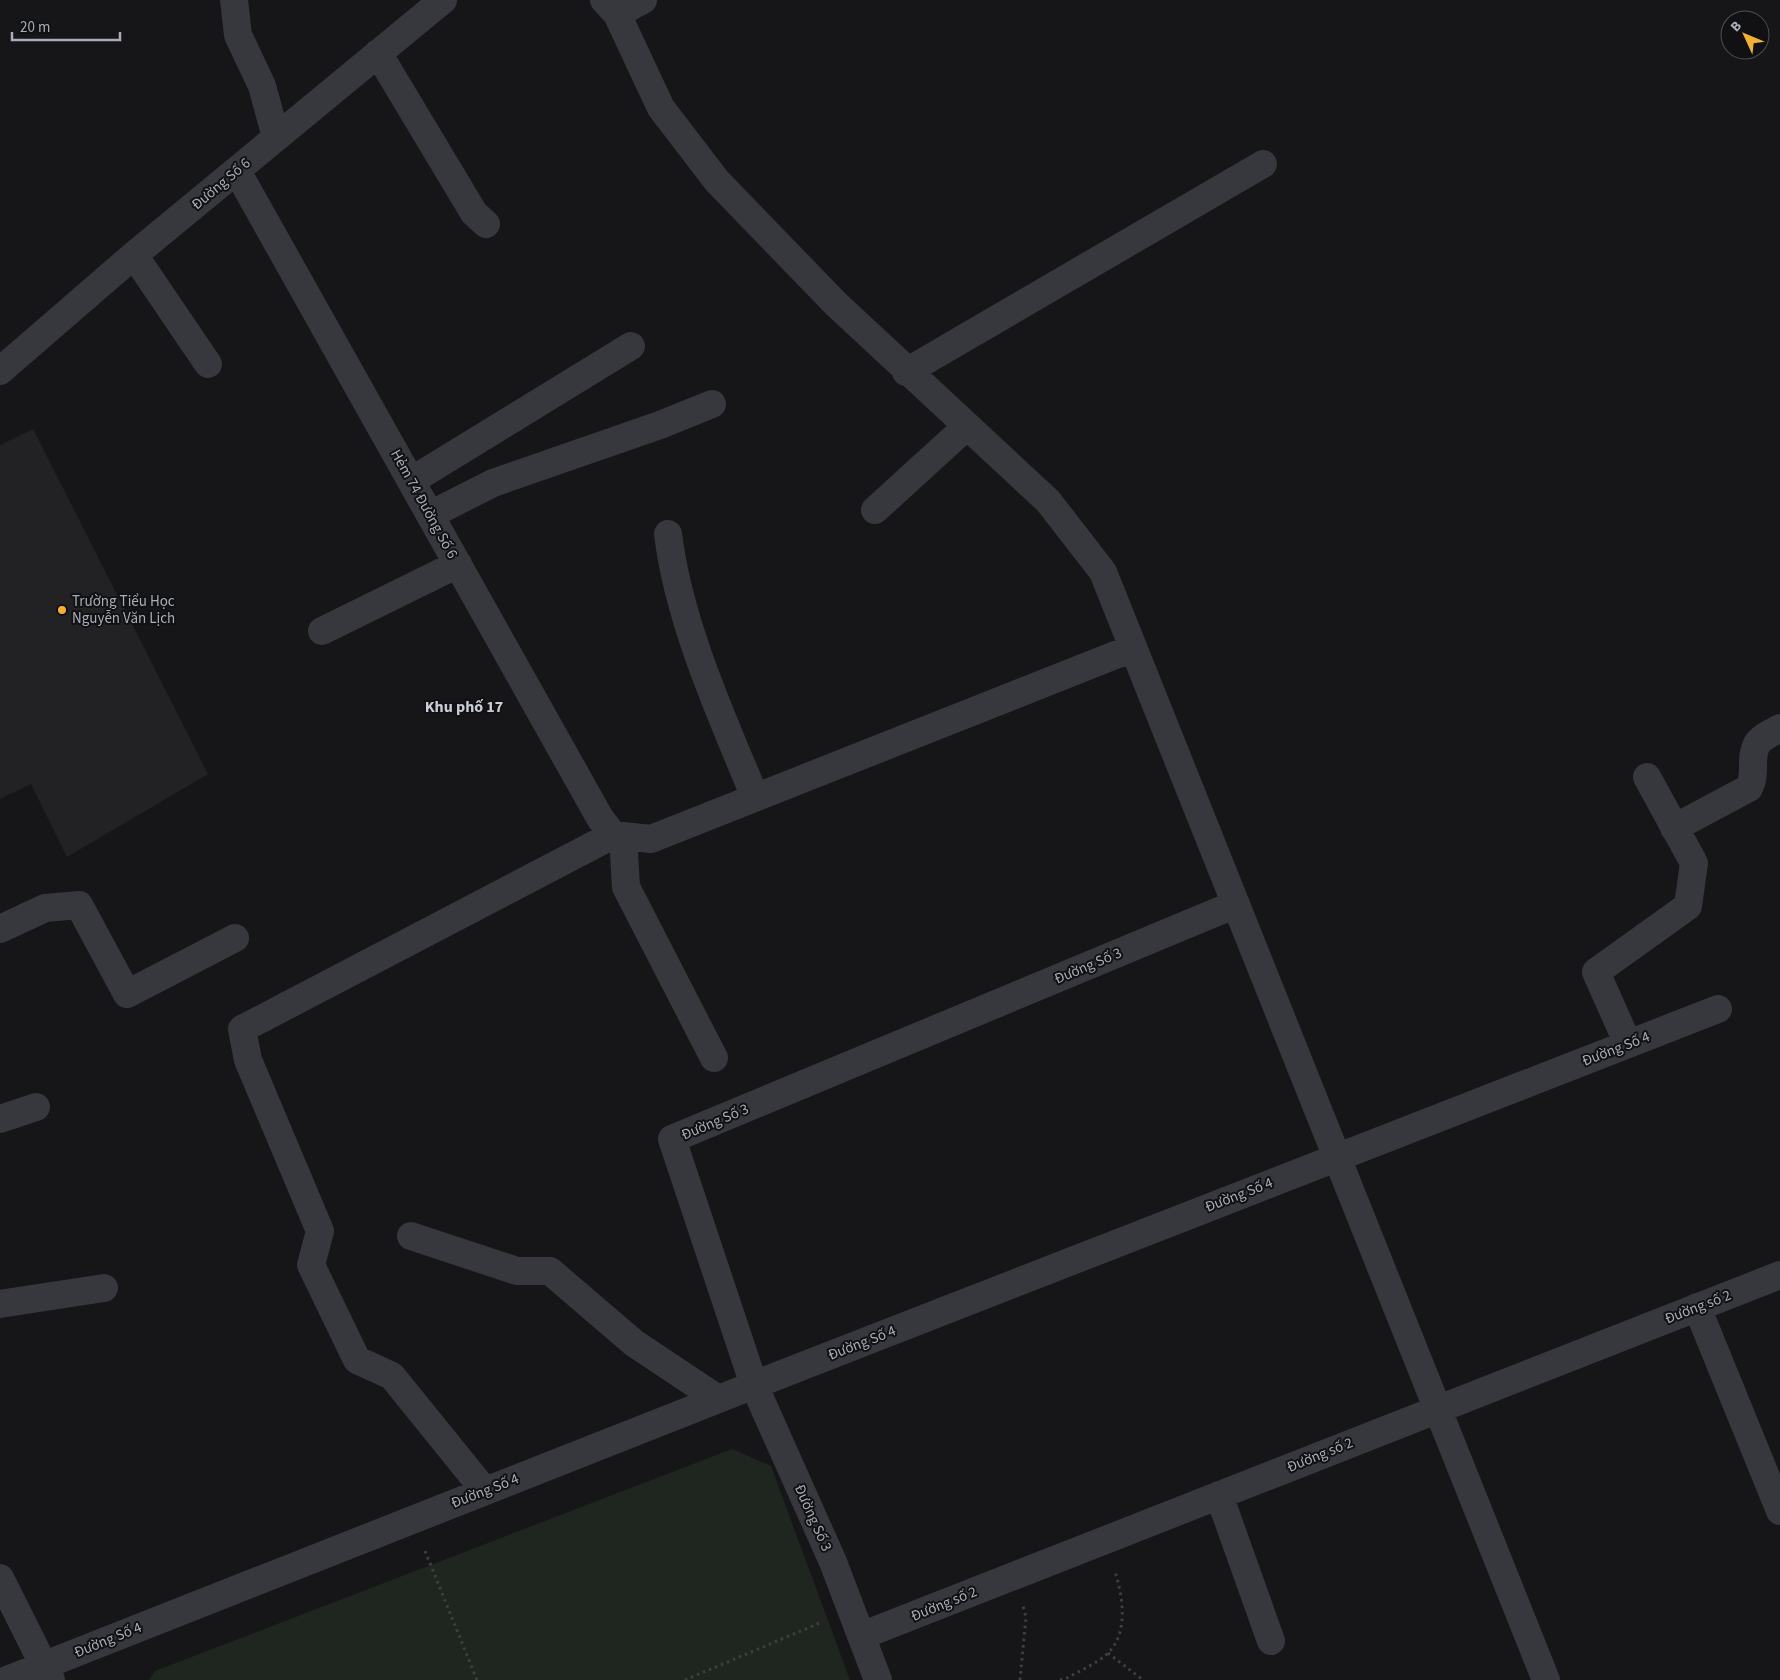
<svg xmlns="http://www.w3.org/2000/svg" width="1780" height="1680" font-family="'Source Sans 3',sans-serif">
	<style>
		.built { fill: #222225 }
		.green { fill: #1e261f }
		.lines { fill: none; stroke-linecap: round; stroke-linejoin: round }
		.path { stroke: #3d3f44; stroke-width: 3; stroke-dasharray: 2.5 4; stroke-linecap: butt }
		.minor { stroke: #37383d; stroke-width: 28 }
		.poi-dot { fill: #f2b134; stroke: #111113; stroke-width: 2 }
		.labels { text-anchor: middle; dominant-baseline: central; stroke-width: 4; stroke-linejoin: round; paint-order: stroke }
		.street-label { font-size: 15px; fill: #a8adb8; stroke: #111113 }
		.poi-label { font-size: 15px; fill: #a8adb8; stroke: #111113; text-anchor: start }
		.neighbourhood-label { font-size: 16px; font-weight: bold; fill: #c9ccd4; stroke: #111113 }
	</style>
	<rect width="100%" height="100%" fill="#161618"/>
	<path class="built" d="M33,429L208,774L67,857L31,784L0,799V445Z"/>
	<path class="green" d="M732,1449L771,1466L850,1680H149L155,1671Z"/>
	<g class="lines">
		<path class="path" d="M425,1551L477,1680
			M1108,1653L1143,1680
			M685,1680L822,1622
			M1020,1680L1026,1617L1023,1606
			M1060,1680L1067,1678C1079,1671 1096,1664 1107,1654C1129,1634 1123,1596 1115,1572"/>
		<path class="minor" d="M234,0L238,35L262,86L276,137
			M604,0L617,14L661,108L717,181L836,304L1048,501L1103,572L1546,1680
			M617,14L643,0
			M378,53L474,213L486,224
			M237,171L600,818L613,835
			M134,255L208,364
			M0,371L134,255L443,0
			M906,372L1263,164
			M411,481L631,346
			M875,510L966,427
			M430,515L493,483L660,425L712,404
			M668,534C679,623 721,715 755,797
			M322,631L458,564
			M1674,828L1749,788C1757,774 1749,758 1757,744C1761,737 1773,732 1780,728
			M623,836L626,887L714,1058
			M0,929L45,908L79,905L127,994L235,938
			M1628,1044L1596,972L1688,906L1694,863L1647,777
			M0,1119L36,1107
			M411,1236L517,1271H550L634,1343L718,1399
			M0,1304L104,1288
			M1697,1307L1780,1511
			M485,1491L392,1376L357,1360L311,1265L320,1231L248,1060L242,1029L613,835L651,839L1133,648
			M1219,1495L1271,1641
			M0,1578L51,1680
			M861,1636L1780,1275
			M7,1680L754,1385L1718,1009
			M878,1680L833,1562L754,1385L672,1139L1236,904"/>
	</g>
	<circle class="poi-dot" cx="62" cy="610" r="5"/>
	<g class="labels">
		<g class="street-label">
			<text transform="translate(221 184) rotate(-40)">Đường Số 6</text>
			<text transform="translate(424 504) rotate(61)">Hẻm 74 Đường Số 6</text>
			<text transform="translate(1088 966) rotate(-23)">Đường Số 3</text>
			<text transform="translate(1616 1049) rotate(-21)">Đường Số 4</text>
			<text transform="translate(715 1122) rotate(-23)">Đường Số 3</text>
			<text transform="translate(1239 1195) rotate(-21)">Đường Số 4</text>
			<text transform="translate(1698 1307) rotate(-21)">Đường số 2</text>
			<text transform="translate(862 1343) rotate(-21)">Đường Số 4</text>
			<text transform="translate(1320 1455) rotate(-22)">Đường số 2</text>
			<text transform="translate(485 1491) rotate(-21)">Đường Số 4</text>
			<text transform="translate(813 1518) rotate(66)">Đường Số 3</text>
			<text transform="translate(944 1604) rotate(-22)">Đường số 2</text>
			<text transform="translate(108 1640) rotate(-22)">Đường Số 4</text>
		</g>
		<g class="poi-label">
			<text x="72" y="601">Trường Tiểu Học<tspan x="72" dy="17">Nguyễn Văn Lịch</tspan></text>
		</g>
		<g class="neighbourhood-label">
			<text x="464" y="707">Khu phố 17</text>
		</g>
	</g>
	<g transform="translate(1745 35) rotate(314)"><circle r="24" fill="#111113" stroke="#4d4f55"/>
	<path d="M0-4L9 19L0 12L-9 19Z" fill="#f2b134"/>
	<text y="-8" font-size="14" font-weight="bold" text-anchor="middle" fill="#a8adb8">B</text>
	</g>
	<path d="M12 32v8h108v-8" fill="none" stroke="#a8adb8" stroke-width="2.5"/>
	<text x="20" y="32" font-size="15" fill="#a8adb8" stroke="#111113" stroke-width="4" paint-order="stroke">20 m</text>
</svg>
